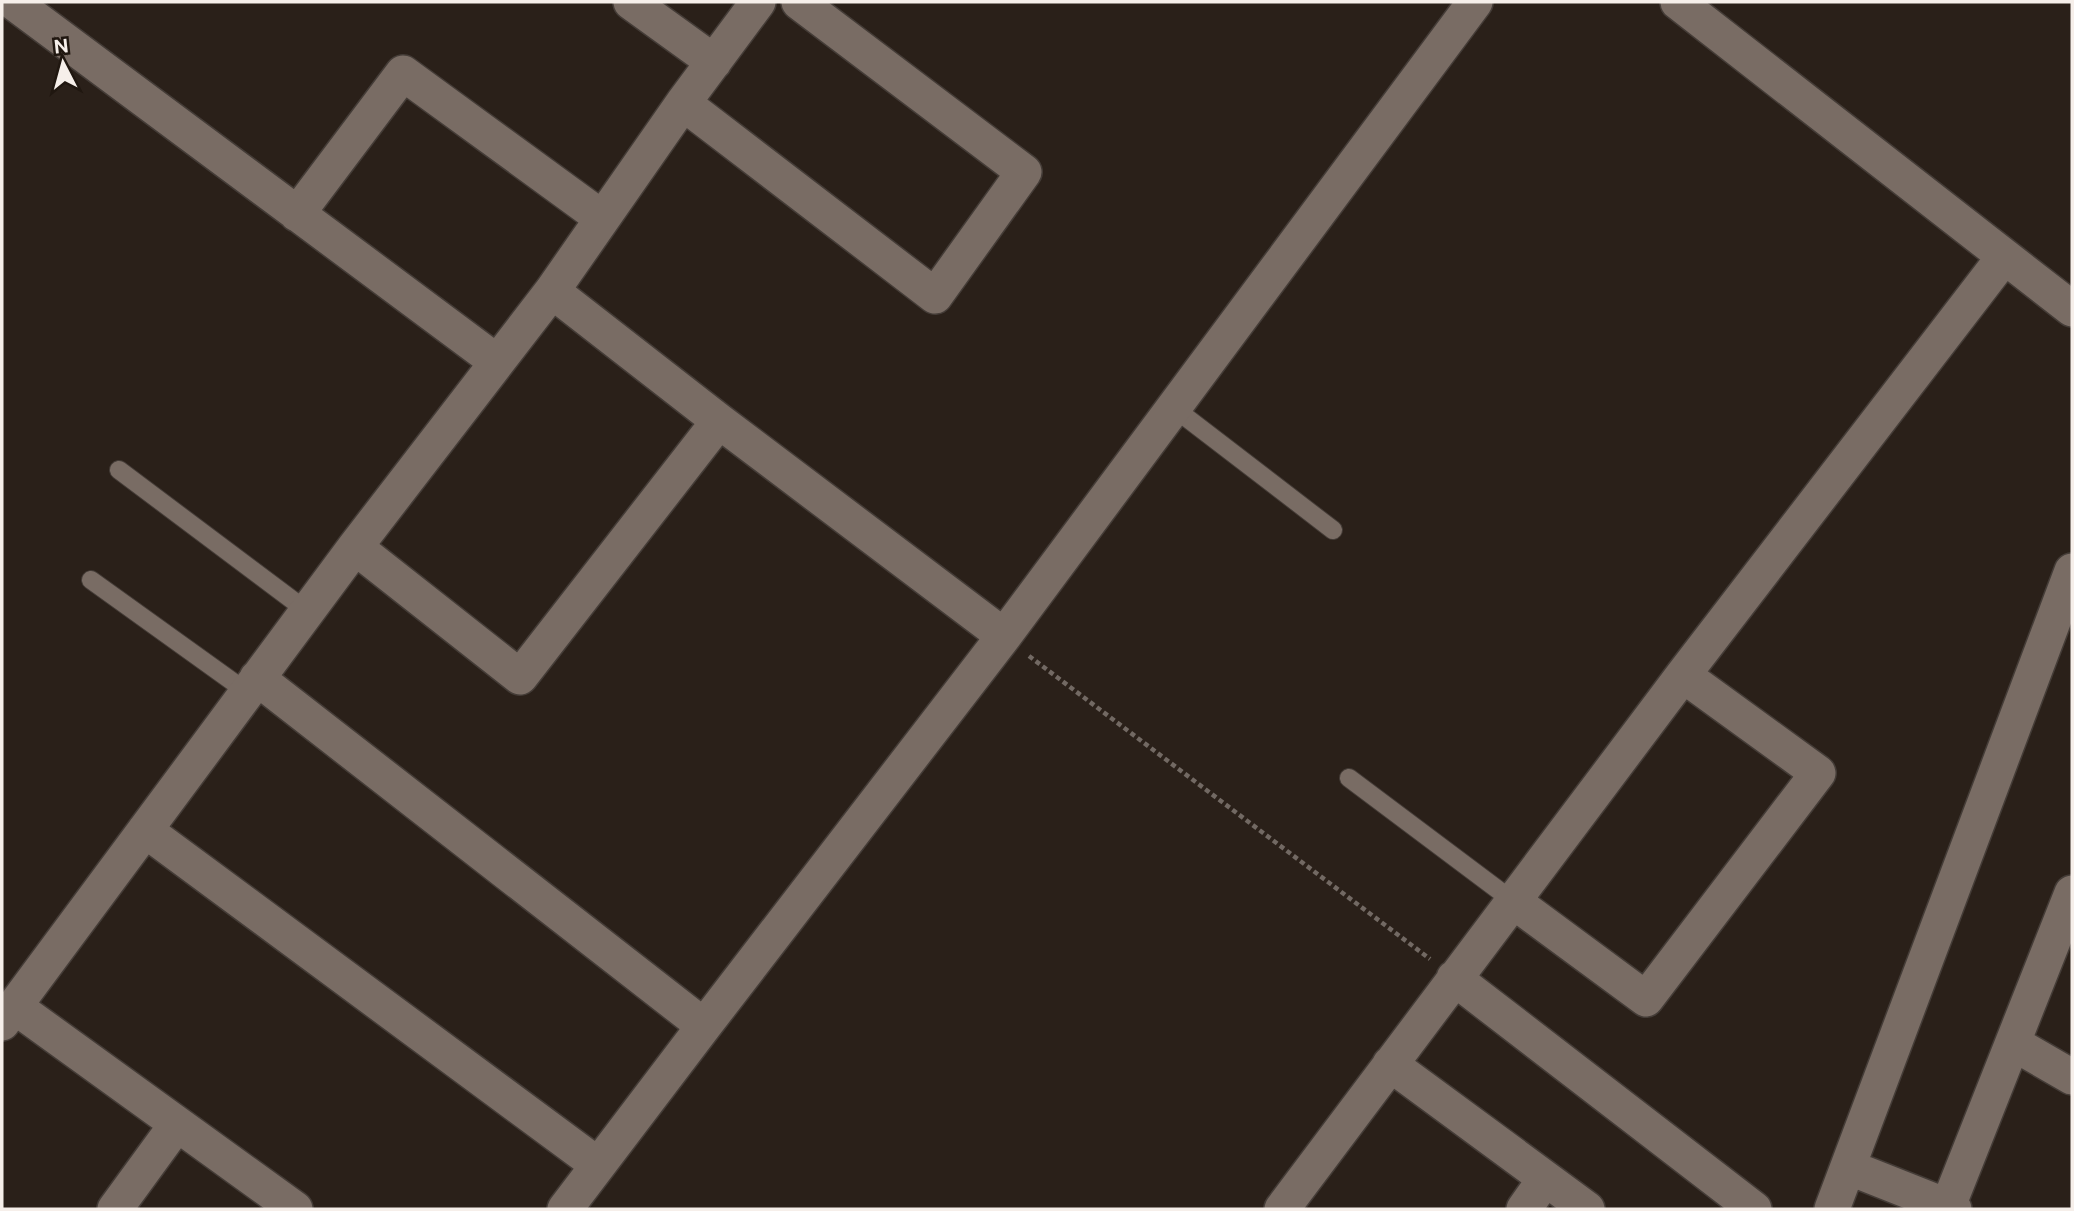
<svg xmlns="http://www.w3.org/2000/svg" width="2074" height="1211" font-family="'Public Sans',sans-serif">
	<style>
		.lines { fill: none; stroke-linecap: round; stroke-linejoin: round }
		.lane-casing { stroke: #443c37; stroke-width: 20 }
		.street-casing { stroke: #443c37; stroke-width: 38 }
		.path { stroke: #726963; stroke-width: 4.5; stroke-dasharray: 5 3.5; stroke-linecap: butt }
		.lane { stroke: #796c64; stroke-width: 18 }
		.street { stroke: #796c64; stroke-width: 35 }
	</style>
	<rect width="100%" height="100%" fill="#2a2019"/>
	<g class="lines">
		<g class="lane-casing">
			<path id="lane" d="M1174,408L1333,530
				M119,470L307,611
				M91,580L247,692L251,686
				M1349,778L1513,901"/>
		</g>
		<g class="street-casing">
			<path id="street" d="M13,2L497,362
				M631,2L714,62
				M1678,2L2072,309
				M683,103L935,296L1024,172L799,2
				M297,214L403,73L602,218
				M552,291L719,421L1004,636
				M355,547L520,677L719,421
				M257,678L704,1026
				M145,830L598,1165
				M1513,901L1646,999L1818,773L1683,675
				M1454,978L1754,1209
				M14,1006L295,1209
				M2,1023L355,547L552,291L683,103L758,2
				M2013,1043L2072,1077
				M1390,1064L1587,1209
				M1848,1167L1954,1209
				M1948,1206L2072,893
				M115,1209L177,1124
				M565,1209L704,1026L1004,636L1475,2
				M1282,1209L1683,675L2004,257
				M1524,1209L1545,1179
				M1832,1209L2072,571"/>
		</g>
		<path class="path" d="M1029,656L1430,959"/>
		<use href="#lane" class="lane"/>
		<use href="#street" class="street"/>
	</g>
	<rect width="2074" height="1211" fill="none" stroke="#f6efea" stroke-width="7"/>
	<g transform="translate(63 63) rotate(354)" stroke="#201710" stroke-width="5" paint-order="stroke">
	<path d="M0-5L12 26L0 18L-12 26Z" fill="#f6efea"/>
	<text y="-10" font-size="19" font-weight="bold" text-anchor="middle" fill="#f6efea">N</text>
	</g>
</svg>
